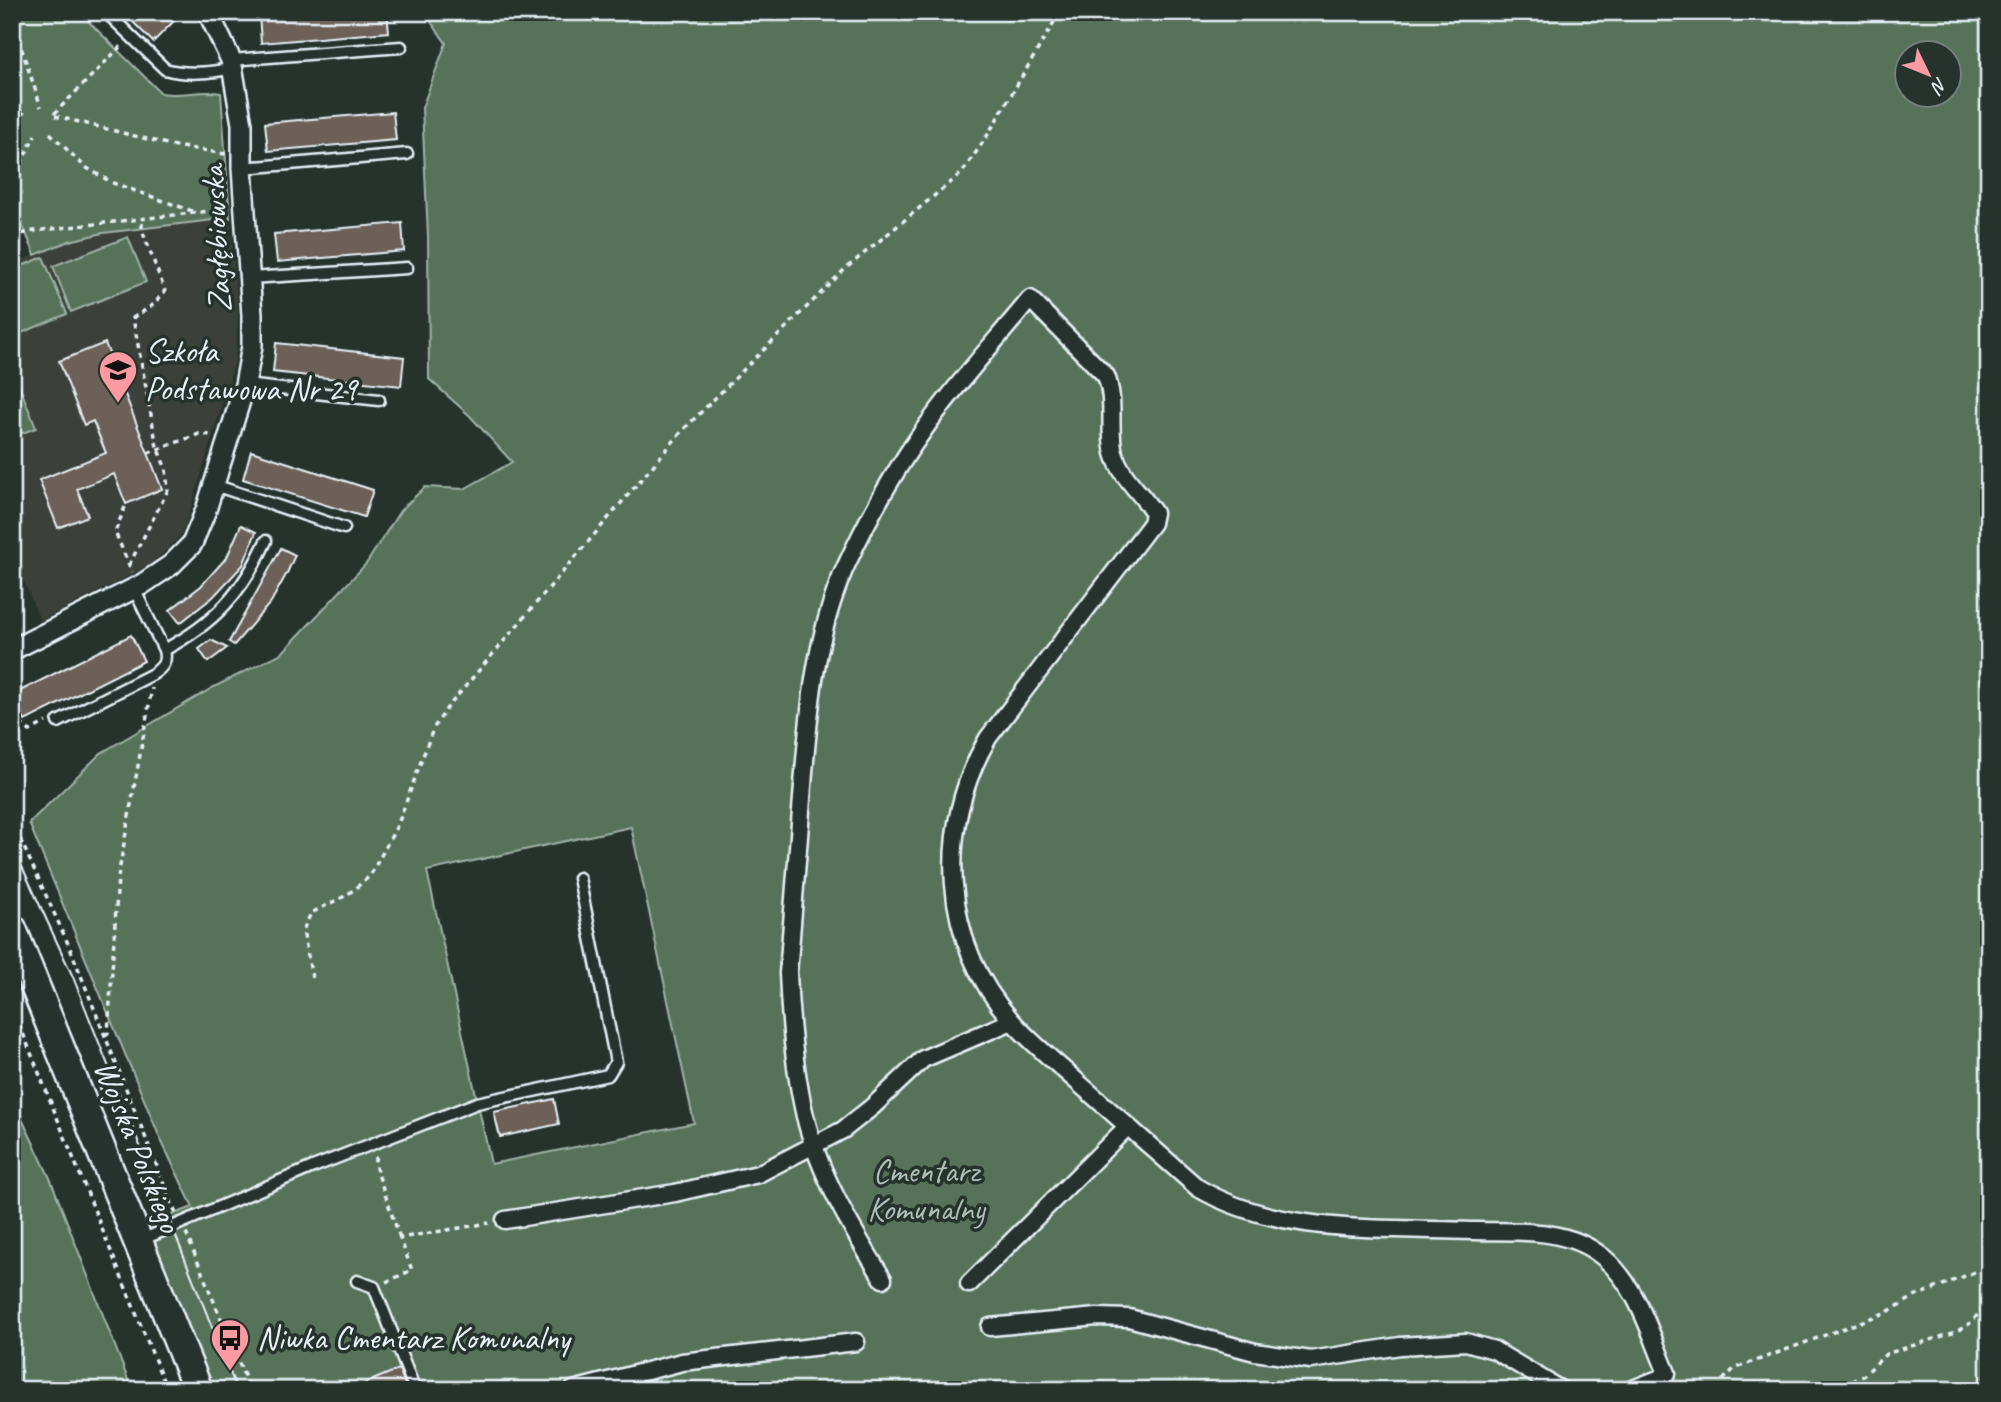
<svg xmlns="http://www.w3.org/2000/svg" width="2001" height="1402" font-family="Caveat,sans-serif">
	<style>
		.built { fill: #3b403a }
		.green { fill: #57735a; stroke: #a0b2a9; stroke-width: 2; fill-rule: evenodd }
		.building { fill: #6c6059; stroke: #e8f1f8; stroke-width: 2 }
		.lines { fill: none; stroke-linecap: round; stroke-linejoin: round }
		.service-casing { stroke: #e8f1f8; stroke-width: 15 }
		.pedestrian-casing { stroke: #e8f1f8; stroke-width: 21 }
		.minor-casing { stroke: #e8f1f8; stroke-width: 24 }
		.secondary-casing { stroke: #e8f1f8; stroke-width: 33 }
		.path { stroke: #e8f1f8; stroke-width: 3.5; stroke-dasharray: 5 5; stroke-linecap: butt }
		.service { stroke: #26332d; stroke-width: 10 }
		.pedestrian { stroke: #26332d; stroke-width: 16 }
		.minor { stroke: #26332d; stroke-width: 19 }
		.secondary { stroke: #26332d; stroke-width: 28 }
		.tram { stroke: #e8f1f8; stroke-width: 2 }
		.labels { text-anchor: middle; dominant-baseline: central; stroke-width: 7; stroke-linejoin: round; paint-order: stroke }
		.street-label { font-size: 33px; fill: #e8f1f8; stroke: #26332d }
		.poi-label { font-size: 33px; fill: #e8f1f8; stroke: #26332d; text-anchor: start }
		.park-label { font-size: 33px; fill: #aebfb9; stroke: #26332d }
	</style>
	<rect width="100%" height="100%" fill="#26332d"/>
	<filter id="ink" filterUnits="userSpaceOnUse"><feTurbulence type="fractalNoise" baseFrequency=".0143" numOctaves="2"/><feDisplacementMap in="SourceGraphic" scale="14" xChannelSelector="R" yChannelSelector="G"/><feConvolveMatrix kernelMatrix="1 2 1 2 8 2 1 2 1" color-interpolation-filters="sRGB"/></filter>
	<g filter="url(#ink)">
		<path class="built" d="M230,218L238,313L235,361L189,515L181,535L154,562L137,572L40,621L12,551V264L69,241L104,233Z"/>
		<path class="green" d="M12,12H79L161,93C181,97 201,89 221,93L230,218L103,233L69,241L35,255L12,200Z
			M424,12H1989V1390H211L145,1225L193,1207L160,1138L29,823L101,753L214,687L282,653L366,564L400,511L425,487L464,489L512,462L470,416L429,379L428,236L422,108L446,43ZM1906,52H1948V94H1906ZM631,827L694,1123L491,1164L427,871Z
			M128,237L146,282L71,312L53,266Z
			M43,257L67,314L12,337V270Z
			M12,367L36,428L12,437Z
			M12,1098L50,1178L132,1390H12Z"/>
		<path class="building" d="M123,12H167L175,20L153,42Z
			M284,12H387L389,32L261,43L259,14Z
			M393,112L396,140L268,151L265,123Z
			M402,223L404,251L277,262L274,234Z
			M105,343L162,489L126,504L114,474L77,489L88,516L58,528L39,480L106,453L93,421L84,425L59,361Z
			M276,343L404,357L401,386L273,372Z
			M251,451L373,490L364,517L243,479Z
			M241,525L256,532L243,565L213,597L180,623L170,610L201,586L227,557Z
			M281,548L295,555L287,573L271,602L234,645L229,642Z
			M131,635L144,661L25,721L12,695Z
			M211,640L227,648L208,662L199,649Z
			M554,1099L559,1124L500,1137L494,1112Z
			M399,1369L406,1387L400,1390H349Z"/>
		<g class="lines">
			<g class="service-casing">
				<path id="service" d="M106,12L165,69C184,75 213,73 233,68
					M231,60L401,47
					M242,168L407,154
					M250,278L407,268
					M245,385L379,400
					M214,485L344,528
					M164,650C215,623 242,593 266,541
					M58,722L153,674C163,667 167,662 164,650L134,589
					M139,1241L313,1167L477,1103L608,1075L616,1062L579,878
					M357,1281L374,1287L415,1390"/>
			</g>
			<g class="pedestrian-casing">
				<path id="pedestrian" d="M505,1220L675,1193L758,1174L843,1130L872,1107L923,1059L1012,1021
					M883,1279C852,1229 819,1174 805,1116C794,1069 790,1021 788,973C793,915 797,857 802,798C808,721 813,642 844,570C866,522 892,474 923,431C955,385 994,343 1030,299L1106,376C1116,401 1108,428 1114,453C1121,478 1141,492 1154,513L1152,523L988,738C936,828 941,941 1012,1021C1032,1044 1059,1065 1082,1086C1121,1120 1159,1154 1198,1188C1280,1236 1383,1227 1475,1231C1518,1232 1567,1227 1603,1257C1637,1285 1650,1333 1667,1373L1661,1378L1630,1390
					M969,1284L1127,1127
					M990,1327L1097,1317L1129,1318L1255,1352L1311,1360L1400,1346L1466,1342L1494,1350L1561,1390
					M573,1390L682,1362L856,1342"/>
			</g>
			<g class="minor-casing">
				<path id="minor" d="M12,650L141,585L171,565L192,544L206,510L245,385L252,346V315L242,168V124L231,60L208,12"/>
			</g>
			<g class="secondary-casing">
				<path id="secondary" d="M12,929L198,1390"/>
			</g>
			<path class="path" d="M12,20L41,107
				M12,106L27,116
				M54,114L122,45
				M55,116L175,146L226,154
				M50,133L85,167L113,183L195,212
				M12,182L35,135
				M12,236L34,231L227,209
				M148,453L199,434L213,435
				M125,507L115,532L132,572
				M129,565L168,490L166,469L157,447L133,318L154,304L165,291L142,230V218
				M12,717L30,731L46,722
				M12,821L70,948L176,1214
				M312,978L303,930L311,913L347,895L370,876L398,824L433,729L447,708L684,429L845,269L962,173L987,136L1060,12
				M12,1006L167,1390
				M105,1035L108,1033L118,877L152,688
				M99,1089L123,1079
				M377,1157L375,1160L376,1168L400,1238
				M186,1233L250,1390
				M386,1282L412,1270L400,1238L489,1223
				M1724,1390L1723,1380L1734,1369L1887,1312L1914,1297L1989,1266
				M1847,1390L1853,1381L1863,1376L1886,1354L1956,1332L1972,1322L1982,1309L1989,1306"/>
			<use href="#service" class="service"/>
			<use href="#pedestrian" class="pedestrian"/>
			<use href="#minor" class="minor"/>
			<use href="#secondary" class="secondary"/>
			<path class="tram" d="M12,845L73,977L237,1390"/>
		</g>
	</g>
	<defs>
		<g id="school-pin" transform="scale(2.0125)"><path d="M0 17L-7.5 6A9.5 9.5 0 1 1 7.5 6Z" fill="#ff9aa2" stroke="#26332d"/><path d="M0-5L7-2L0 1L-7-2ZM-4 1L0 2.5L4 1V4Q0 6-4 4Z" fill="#111"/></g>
		<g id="bus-pin" transform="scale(2.0125)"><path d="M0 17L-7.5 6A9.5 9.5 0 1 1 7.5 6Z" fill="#ff9aa2" stroke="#26332d"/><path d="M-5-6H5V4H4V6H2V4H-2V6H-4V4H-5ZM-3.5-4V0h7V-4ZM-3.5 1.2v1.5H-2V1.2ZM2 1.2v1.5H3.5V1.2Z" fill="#111"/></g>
	</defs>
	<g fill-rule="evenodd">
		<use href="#school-pin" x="118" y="370"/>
		<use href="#bus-pin" x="230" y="1338"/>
	</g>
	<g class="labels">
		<g class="street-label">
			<text transform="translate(216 239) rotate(-93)">Zagłębiowska</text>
			<text transform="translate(138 1146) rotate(68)">Wojska Polskiego</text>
		</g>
		<g class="poi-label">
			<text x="145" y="351">Szkoła<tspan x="145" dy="38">Podstawowa Nr 29</tspan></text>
			<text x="257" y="1338">Niwka Cmentarz Komunalny</text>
		</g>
		<g class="park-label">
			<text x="926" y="1171">Cmentarz<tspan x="926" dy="38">Komunalny</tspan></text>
		</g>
	</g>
	<rect width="2001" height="1402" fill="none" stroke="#26332d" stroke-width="42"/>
	<rect x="21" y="21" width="1959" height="1360" fill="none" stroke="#e8f1f8" stroke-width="2.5" filter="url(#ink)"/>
	<g transform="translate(1928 74) rotate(133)"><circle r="33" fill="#26332d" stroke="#747f7e" stroke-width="2"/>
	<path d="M0-5L12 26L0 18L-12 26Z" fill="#ff9aa2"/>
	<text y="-10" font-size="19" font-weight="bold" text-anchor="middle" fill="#e8f1f8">N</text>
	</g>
</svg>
